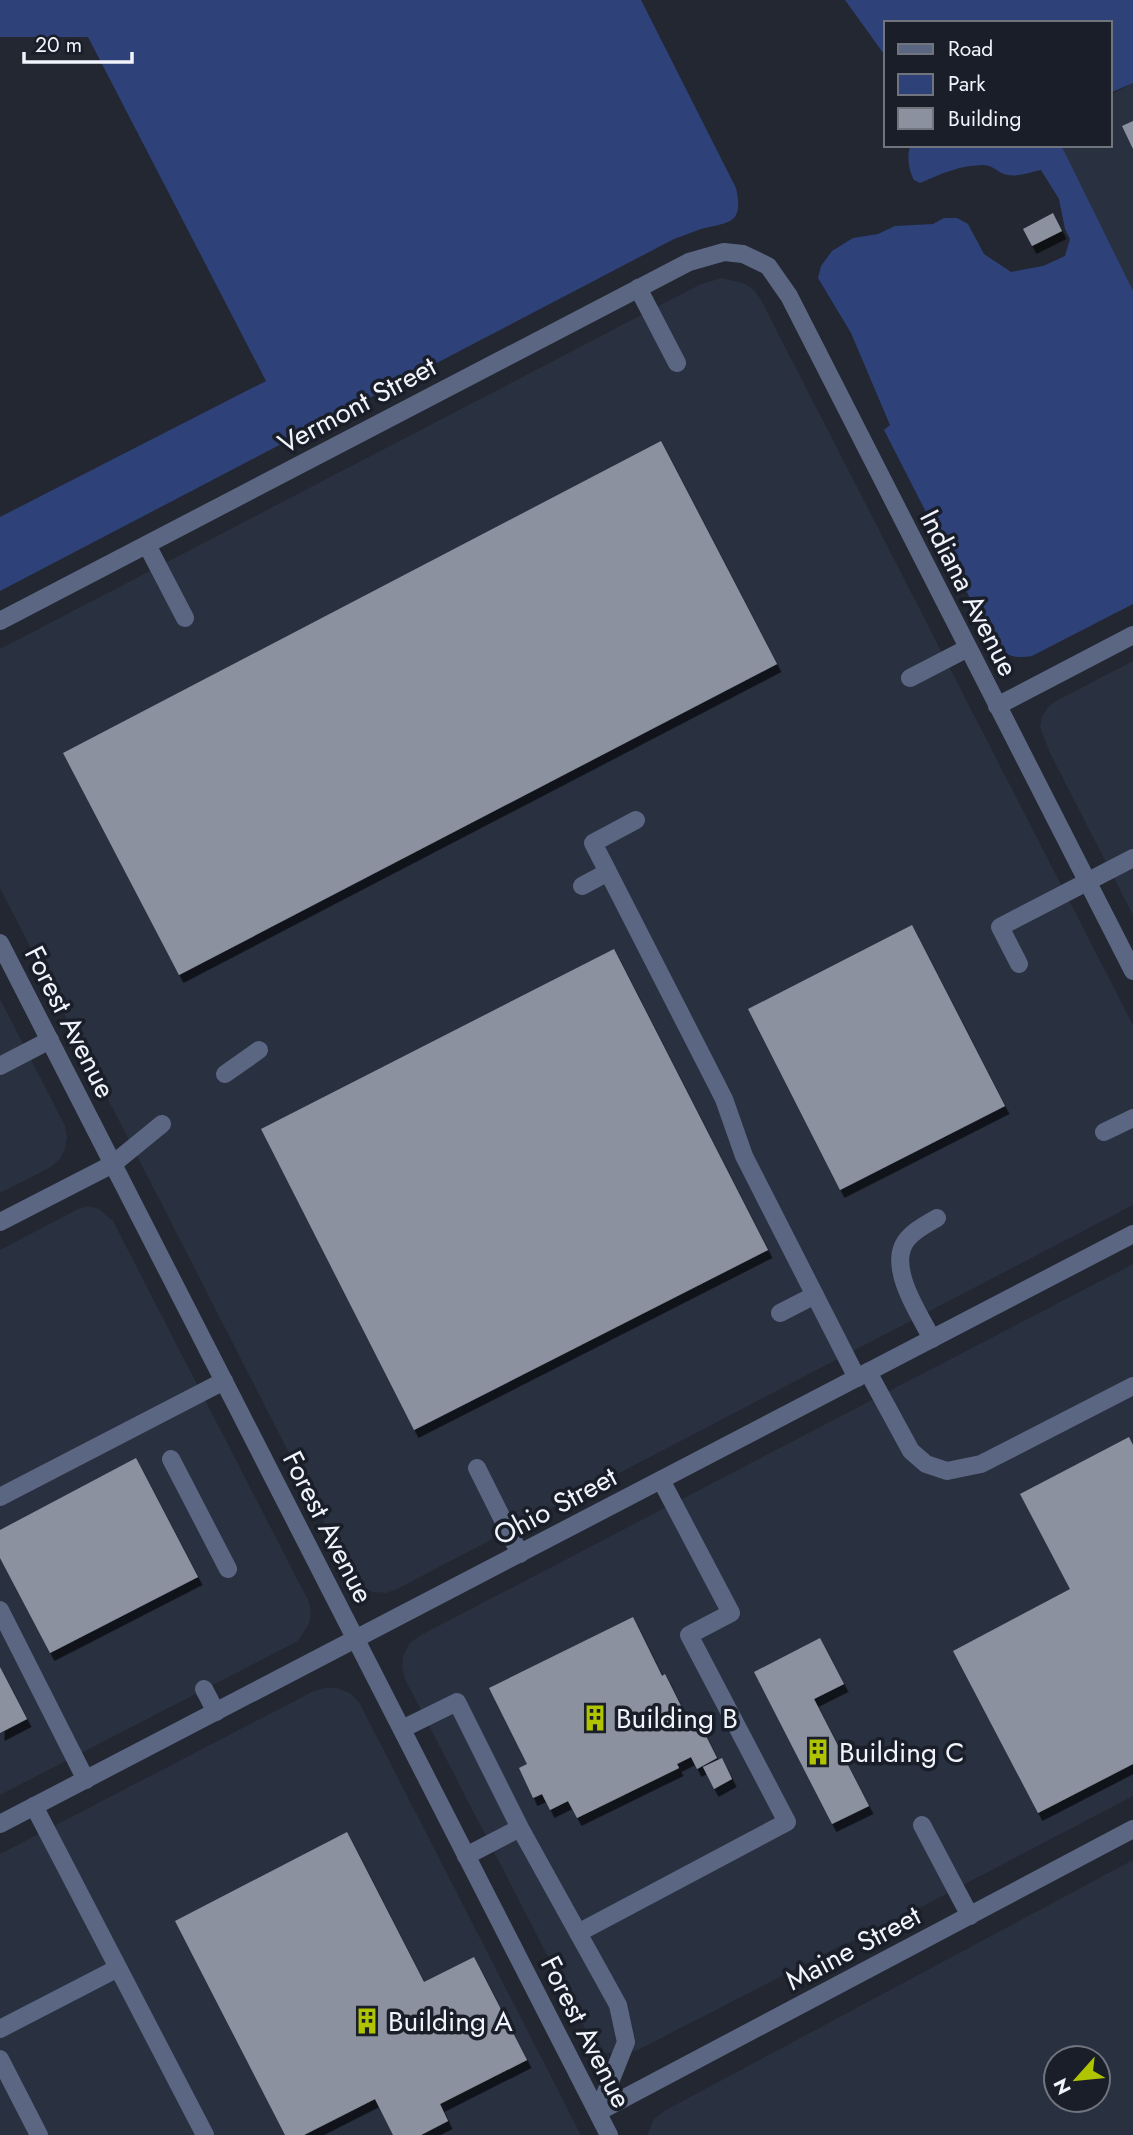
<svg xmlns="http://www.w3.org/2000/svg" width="1133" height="2135" font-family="Jost,sans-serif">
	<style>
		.built { fill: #293040; fill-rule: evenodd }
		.green { fill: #2e4279 }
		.building { fill: #8b919e; filter: url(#shadow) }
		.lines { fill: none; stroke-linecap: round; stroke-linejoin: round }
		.service { stroke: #5b6682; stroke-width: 18 }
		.minor { stroke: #5b6682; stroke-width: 18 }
		.labels { text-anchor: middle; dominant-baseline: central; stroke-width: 7; stroke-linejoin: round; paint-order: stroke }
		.street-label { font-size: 28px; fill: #f1f4fc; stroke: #191e28 }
		.poi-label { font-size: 28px; fill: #f1f4fc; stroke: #191e28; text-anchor: start }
	</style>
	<defs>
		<filter id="shadow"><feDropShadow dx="4.5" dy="8" stdDeviation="0" flood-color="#0009"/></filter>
	</defs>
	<rect width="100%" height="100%" fill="#232732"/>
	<path class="built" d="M1133,83V335L1034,145H1110V95Z
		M721,278L743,283L754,290L761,300L1133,1025V1205L397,1589L386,1593L373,1592L362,1587L353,1578L0,888V649L699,285Z
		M1133,661V915L1050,753L1040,727L1042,717L1048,707L1056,701Z
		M0,999L65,1126L67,1138L65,1149L60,1159L51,1167L0,1193Z
		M88,1206L99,1209L113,1221L309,1602L311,1613L309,1624L298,1641L0,1795V1250L78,1209Z
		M1133,1264V1796L862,1938L844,1944L636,2051L606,2053L596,2050L405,1679L402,1667L403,1656L409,1644L419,1636Z
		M324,1688H337L350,1693L359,1702L581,2135H0V1854L312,1692Z
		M1133,1860V2135H647L654,2119L664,2111ZM1056,2058H1098V2100H1056Z"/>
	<path class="green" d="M0,0H641L736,188C744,224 730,222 701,229C692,232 683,236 674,239L0,591V517L266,381L88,37H0Z
		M845,0H1133V83L1110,93V23H886V57Z
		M911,145H1061L1133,291V604L1032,656C1016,659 1005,656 994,645L884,430L890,425L851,333L818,278L821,266L832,251L853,238L878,234L895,226L933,224L944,218H957L968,224L984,254L1011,272L1043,266L1065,256L1070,239L1065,229L1059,199L1041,170C1031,172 1018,177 1008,175C998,174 995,165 983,165C961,165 940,174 920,183L914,180C909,171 906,154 911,145Z"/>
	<path class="building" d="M1133,121V149L1122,126Z
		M1053,213L1062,231L1032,246L1023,229Z
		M661,441L777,664L179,975L63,753Z
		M912,925L1005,1106L840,1190L748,1009Z
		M614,949L768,1250L414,1430L261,1129Z
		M1129,1437L1133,1445V1764L1038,1813L953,1651L1070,1589L1020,1494Z
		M136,1458L198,1577L50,1653L0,1558V1530Z
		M633,1617L662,1676L665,1674L688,1720L696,1716L717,1758L697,1769L691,1757L677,1764L679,1768L577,1818L568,1801L550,1810L542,1794L533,1798L519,1768L527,1764L489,1688Z
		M820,1638L844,1684L814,1699L869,1806L832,1824L754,1672Z
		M0,1667L27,1719L0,1733Z
		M722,1758L732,1779L714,1789L703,1767Z
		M347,1832L424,1982L474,1957L527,2060L440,2104L448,2121L421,2135H393L375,2099L304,2135H285L175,1921Z"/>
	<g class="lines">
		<path class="service" d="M638,288L677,363
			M147,545L185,618
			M910,678L968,648
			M608,872L593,843L636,820
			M582,886L608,872L724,1099L744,1156L857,1378
			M1019,964L1000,927L1133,858
			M0,1066L50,1040
			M225,1074L259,1050
			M1104,1132L1133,1118
			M113,1164L162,1124
			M780,1313L815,1295
			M932,1339C920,1315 891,1273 903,1246C909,1233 925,1225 937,1218
			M868,1372L911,1451L926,1464L947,1471L981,1464L1133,1386
			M171,1459L228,1569
			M477,1468L520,1554
			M0,1497L224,1381
			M0,1610L86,1780
			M204,1689L216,1712
			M402,1729L457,1702L520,1828L466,1856
			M34,1806L205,2135
			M922,1825L970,1916
			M520,1828L618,2005L626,2042L598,2112
			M578,1933L787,1822L689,1635L731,1613L661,1480
			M0,2029L118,1968
			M0,2059L39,2135
			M598,2112L1133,1829"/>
		<path class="minor" d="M0,621L689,262L724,252L743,254L768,266L789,296L1133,971
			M997,706L1133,635
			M0,943L609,2135
			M0,1222L113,1164
			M0,1824L1133,1234"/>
	</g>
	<defs>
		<g id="building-bare" transform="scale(2.1)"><path d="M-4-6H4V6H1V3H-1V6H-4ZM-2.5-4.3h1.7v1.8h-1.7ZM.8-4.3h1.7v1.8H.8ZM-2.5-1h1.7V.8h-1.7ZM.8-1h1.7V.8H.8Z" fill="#b0c500" stroke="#191e28" stroke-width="2.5" paint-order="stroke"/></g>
	</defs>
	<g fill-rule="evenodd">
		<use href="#building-bare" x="595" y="1718"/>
		<use href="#building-bare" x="818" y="1752"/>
		<use href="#building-bare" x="367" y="2021"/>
	</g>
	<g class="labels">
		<g class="street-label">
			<text transform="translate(357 405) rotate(-28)">Vermont Street</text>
			<text transform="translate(969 593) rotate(63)">Indiana Avenue</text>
			<text transform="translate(70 1022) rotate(63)">Forest Avenue</text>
			<text transform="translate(555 1506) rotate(-28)">Ohio Street</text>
			<text transform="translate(328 1527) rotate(63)">Forest Avenue</text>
			<text transform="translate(853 1948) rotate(-28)">Maine Street</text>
			<text transform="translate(586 2032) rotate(63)">Forest Avenue</text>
		</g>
		<g class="poi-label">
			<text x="616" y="1718">Building B</text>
			<text x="839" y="1752">Building C</text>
			<text x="388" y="2021">Building A</text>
		</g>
	</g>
	<rect x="884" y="21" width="228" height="126" fill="#191e28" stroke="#6f747d" stroke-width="2"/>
	<rect x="898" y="44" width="35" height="10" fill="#5b6682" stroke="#6f747d" stroke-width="2"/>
	<text x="948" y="56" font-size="21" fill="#f1f4fc">Road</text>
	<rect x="898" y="74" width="35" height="21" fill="#2e4279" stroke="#6f747d" stroke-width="2"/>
	<text x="948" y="91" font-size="21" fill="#f1f4fc">Park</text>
	<rect x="898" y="108" width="35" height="21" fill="#8b919e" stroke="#6f747d" stroke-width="2"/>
	<text x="948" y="126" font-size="21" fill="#f1f4fc">Building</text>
	<g transform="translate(1077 2079) rotate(243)"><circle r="33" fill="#191e28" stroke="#6f747d" stroke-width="2"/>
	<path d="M0-5L12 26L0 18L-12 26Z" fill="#b0c500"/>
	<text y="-10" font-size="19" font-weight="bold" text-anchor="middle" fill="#f1f4fc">N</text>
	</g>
	<path d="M24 52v10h108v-10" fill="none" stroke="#f1f4fc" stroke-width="3.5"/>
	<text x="35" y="52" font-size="21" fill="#f1f4fc" stroke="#191e28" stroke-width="5" paint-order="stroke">20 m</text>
</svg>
